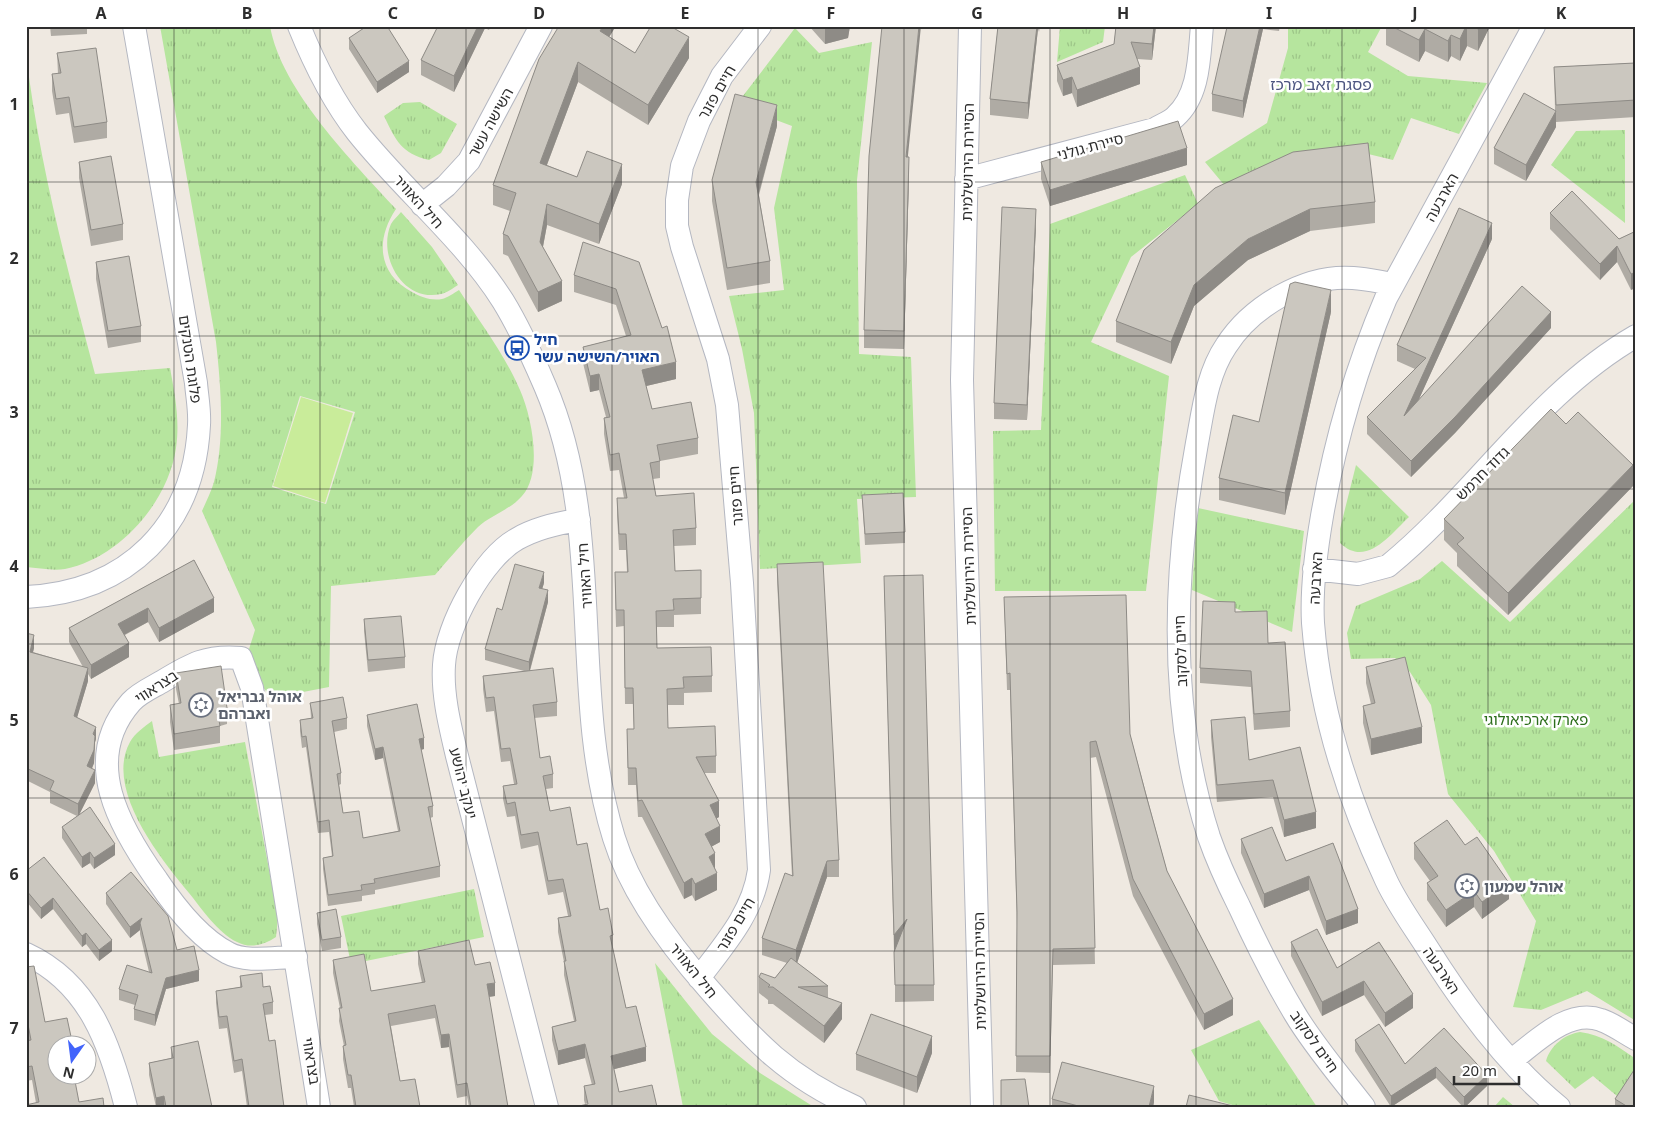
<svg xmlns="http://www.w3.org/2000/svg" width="1662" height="1133" font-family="'Noto Sans','Noto Sans Hebrew',sans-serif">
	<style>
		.grass { fill: url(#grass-tufts); fill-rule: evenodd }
		.pitch { fill: #c9ec9a }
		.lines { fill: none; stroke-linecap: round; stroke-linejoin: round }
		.minor-casing { stroke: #b4b7c1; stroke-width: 24 }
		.minor { stroke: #fff; stroke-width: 22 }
		.wall { fill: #afaba4 }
		.shaded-wall { fill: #8e8b86 }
		.building { fill: #cbc7bf; stroke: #8e8b86 }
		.grid { fill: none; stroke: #2e2e2e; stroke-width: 1; stroke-opacity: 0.55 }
		.labels { text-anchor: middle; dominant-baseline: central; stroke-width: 5; stroke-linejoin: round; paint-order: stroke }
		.street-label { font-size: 15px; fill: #2e2e2e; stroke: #fff }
		.transit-label { font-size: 15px; font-weight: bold; fill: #164399; stroke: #fff; text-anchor: start }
		.worship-label { font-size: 15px; font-weight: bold; fill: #5b616d; stroke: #fff; text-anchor: start }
		.park-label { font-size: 15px; fill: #2c6e1b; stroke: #fff }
		.neighbourhood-label { font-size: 16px; fill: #4d5680; stroke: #fff }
		.neatline { fill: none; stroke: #2e2e2e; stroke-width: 2 }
		.grid-label { font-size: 16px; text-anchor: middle; font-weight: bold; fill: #2e2e2e }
	</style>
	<defs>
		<pattern id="grass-tufts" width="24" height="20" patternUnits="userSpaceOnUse" patternTransform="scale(1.25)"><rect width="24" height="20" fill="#b6e59e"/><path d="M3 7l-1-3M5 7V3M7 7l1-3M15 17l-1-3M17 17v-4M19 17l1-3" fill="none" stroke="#9dc588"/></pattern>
	</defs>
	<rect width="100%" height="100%" fill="#efe9e1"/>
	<path class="grass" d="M160,26H270C281,90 353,162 396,209C375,240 378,274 412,292C421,297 431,301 442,299C447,298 454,293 459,290C480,322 505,355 520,390C532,417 543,473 522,496C510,510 491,515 478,527C463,542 449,559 435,575L331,586L329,687L272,698L244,665L255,630L202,511C206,502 211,492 214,482C225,438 221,387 216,342ZM300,396L355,412L326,504L272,487Z
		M1060,26H1105L1103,42L1057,62Z
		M1288,26H1382L1368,52L1408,76L1487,83L1459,134L1411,118L1393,160L1364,153L1225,186L1205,162L1267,123L1288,48Z
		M795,28L819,53L872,42L857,180L859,354L911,357L916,497L857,499L861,563L760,569L754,413L742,349L729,296L784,290L774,208L792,126L736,105Z
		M26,54C39,163 67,268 95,374L170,368C175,395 180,421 176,448C168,503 119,558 65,569C53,571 38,568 26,567Z
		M420,102L457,124L441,153L429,160C401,153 396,141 384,116L403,103Z
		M1625,130V223L1551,165L1576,131Z
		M1185,175L1198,204L1131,257L1091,342L1169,376L1146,591H995L993,431L1041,430L1050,224Z
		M401,212L432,247L458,285C453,288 447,293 441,294C403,303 377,256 391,224C393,220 398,216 401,212Z
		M1356,465L1409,517C1390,535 1366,568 1340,543V529Z
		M1636,499V1021L1587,991L1541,1010L1513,1007L1536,921L1494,851L1448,794L1431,705L1410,672L1395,658L1351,659L1347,633L1356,606L1420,579L1442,561L1510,622Z
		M1198,508L1304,531L1292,632L1192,590Z
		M152,721L159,757L245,742L278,917L276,937C264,945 250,949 237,942C218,933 202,909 189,893C161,859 104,789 130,742C135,733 144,727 152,721Z
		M474,889L484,937L351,964L341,916Z
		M655,963L712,1034L760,1073L814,1107H683Z
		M1259,1020L1317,1107H1239L1219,1101L1191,1050Z
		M1580,1032C1603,1035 1617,1046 1636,1059V1071L1617,1096L1593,1076L1575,1089L1546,1061C1550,1046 1565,1034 1580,1032Z
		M1503,1097L1515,1107H1494Z"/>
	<path class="pitch" d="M301,397L353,413L325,503L273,486Z"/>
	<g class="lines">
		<g class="minor-casing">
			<path id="minor" d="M299,26C314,63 332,100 357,132C403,190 463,238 503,301C519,327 533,358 545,386C607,530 568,691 614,838C631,893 670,945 708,988C755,1042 788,1077 855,1107
				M970,26L962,380L982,1107
				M1534,26L1386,298C1356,368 1335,441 1322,516C1316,551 1311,588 1313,623C1320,713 1348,799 1386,880C1397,904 1414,927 1428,949C1462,1003 1508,1066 1559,1107
				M966,179L1155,129C1161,125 1170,122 1175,117C1200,95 1199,56 1202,26
				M422,205L446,186L469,161L541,26
				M1314,569L1358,574L1388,566C1475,495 1537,393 1636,336
				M26,597C128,592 194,526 199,425C200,411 197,396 196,383L134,26
				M26,954C89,983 110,1044 126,1107
				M296,957C276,957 246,963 228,953C199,938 175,907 157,880C120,828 80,760 131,702C139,693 153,687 163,681C191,664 206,655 241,658L252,688L319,1107
				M699,978C724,945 753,913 759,870L742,583L727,405L718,359L682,247L677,226V200L682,166L699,121L722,76L760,26
				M1512,1060C1536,1042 1568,1008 1601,1020C1613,1024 1625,1033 1636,1039
				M547,1107L457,756C450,726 442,695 444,665C446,626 483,558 517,539C536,528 558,523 579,520
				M1364,1107C1341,1077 1314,1046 1295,1014C1274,979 1256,943 1239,906C1228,884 1217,860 1209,837C1168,710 1173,573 1197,443C1203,411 1207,374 1226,346C1251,307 1305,274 1353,278C1367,279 1380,282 1393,284"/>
		</g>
		<use href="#minor" class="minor"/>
	</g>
	<path class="wall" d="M50,26H87V34L51,36Z
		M438,26H491L489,30L485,28L454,92L421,75V60Z
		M809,26H850L848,38L825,44Z
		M998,26H1040L1039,32L1038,29L1028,119L990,115V99Z
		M1116,26H1156L1152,60L1137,59L1140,84L1077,107L1072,93L1063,96L1057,81V65L1114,44Z
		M1232,26H1280L1279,31L1263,29L1243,118L1212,111V94Z
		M1386,26H1490L1478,51L1467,46L1460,61L1451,56L1448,62L1425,51L1419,62L1386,45Z
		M609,37L635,53L689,58L648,125L578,82L547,165L577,177L622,184L599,244L547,225L543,247L562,301L538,312L508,256L503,254V234L510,211L493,205V185L539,59Z
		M349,38L409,72L377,93L349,49Z
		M1636,48V117L1556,122V127L1526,181L1494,164V148L1555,110L1554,67L1635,63Z
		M57,53L107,122V138L74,143L69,113L56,115L52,91V74H58Z
		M777,126L759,195L770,261V283L727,290L712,201V180Z
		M908,157L909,176L904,349L864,348V330Z
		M79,162L123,224V240L91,246L79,178Z
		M1041,162L1187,165L1050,206L1041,179Z
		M1215,188L1375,202V223L1310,231L1248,260L1194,306L1171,364L1116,342V321Z
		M1550,213L1619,239L1636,231L1631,290L1617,262L1600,280L1550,229Z
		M1036,225L1027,420L994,419V403Z
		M1492,239L1419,399L1551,328L1455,433L1411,477L1367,434V417L1415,369L1397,361V345Z
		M96,262L141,326V342L108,348L96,279Z
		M639,262L676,379L646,386L652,409L698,438V454L660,461V478L653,479L656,496L696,528V545L674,546L675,571L701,598V614L674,615V627H657V648L712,676V692L684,693V705H667L668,728L716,756V773H704L719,817L716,819L720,842L711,847L717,890L695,901L692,895L684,899L642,817H638L636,785H628L627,729H634L633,704H625L624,626L616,627L615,589V572H627L626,550H619L617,515V498H624L619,470L610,471L604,434V418L606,417L599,390L590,392L583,363V347L626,336L616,305L574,292V275Z
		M1331,312L1285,515L1219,500V478L1259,422Z
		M1633,486L1508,615L1457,566V553L1444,540V519Z
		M862,495L905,532V543L865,545Z
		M194,560L214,612L159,642L148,622L125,635L129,657L91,679L88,674V681L77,717L96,739L95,742L94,763L92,769L95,783L79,815L115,855L94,869L90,863L82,868L62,838V827L77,816L50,803V792L26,780V633L34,648L33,652L83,667L69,642V628Z
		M777,564L839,860V877H827L797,963L828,986V998L842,1019L824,1043L773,1004H768V1000L759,993V977L775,978L787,963L762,955V938L792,876L777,580Z
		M884,576L934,985V1001L895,1002V951L894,952Z
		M544,583L542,589L548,602L530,671L557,702V716L534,718L540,758L553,774V788L546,789L550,811L577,845L600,910L613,935V949L626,1008L646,1061L614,1069L619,1092L585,1104L584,1100V1086L592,1085L585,1058L558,1065L552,1040V1027L574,1021L564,975V962L558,932V918L568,916L563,892L548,895L538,845L521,849L515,816L507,817L503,799V786L514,784L510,761L501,762L494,711L486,712L483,689V676L524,671L485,660V649Z
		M1004,597L1130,734L1167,871L1233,1015L1204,1030L1133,896L1096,757L1090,758L1095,964L1053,965L1050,1073L1016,1072L1017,926L1010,690H1007Z
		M1235,612L1268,643L1290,711V727L1254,730L1251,687L1200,683V668Z
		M364,619L405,657V668L368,672L364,631Z
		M1366,667L1422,743L1371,755L1363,723V706L1371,704L1366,683Z
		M176,673L227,708V724L220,726V743L174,750L170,722V705L179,704L176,689Z
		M310,703L347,718V729L334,732L341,773V784L339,785L343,813L363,838L398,831L383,758L375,760L367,726V715L424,749L421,750L433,806V817L430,818L440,866V877L375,890V894L362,896V901L328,906L323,869V858L332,856L329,832L318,833L306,747L302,748L300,731V720L311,718Z
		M1211,720L1249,760L1300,747L1316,828L1284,837L1273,797L1217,802L1211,737Z
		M1241,839L1286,861L1333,843L1358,923L1326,935L1309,890L1264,908L1241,853Z
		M1414,843L1465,845L1509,899L1482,919L1474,907L1446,927L1427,900V883L1430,881L1414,859Z
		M26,871L112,951L99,961L86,944L82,947L53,909L41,919L26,901Z
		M106,893L177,950L199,981L166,989L155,1026L134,1020V1009L135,1005L119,1000V989L149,972L140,934V930L130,938L106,904Z
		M317,913L341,937V948L322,951L317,924Z
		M1291,942L1337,968L1379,942L1413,1008L1385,1027L1364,995L1322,1016L1291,956Z
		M418,951L475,965L495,996L489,997L508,1107H469L467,1096L457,1098L449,1047L441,1048L435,1018L391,1026L400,1081L420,1107H354L351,1088H348L343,1059V1046H344L339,1021L340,1008L333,973V960L371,991L422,983L418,964Z
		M26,967L45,1022L58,1046L79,1102L104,1107L36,1103L32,1080L26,1081V1041L28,1040L26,1029Z
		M240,976L263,987L273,1002V1014L265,1015L269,1041L284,1107H247L242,1071L234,1073L227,1028L219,1029L216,1003V991L240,987Z
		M1444,1028L1487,1086L1465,1107H1463L1436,1078L1391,1107L1355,1051V1040L1405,1064Z
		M171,1047L212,1107H156L149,1075V1063L171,1058Z
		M932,1053L917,1093L856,1070V1054Z
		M1052,1099L1154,1102L1153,1107H1052Z
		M1615,1099L1636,1107H1615Z"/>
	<path class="shaded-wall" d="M478,26H485V28L454,92V76Z
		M603,26H616L600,52V31Z
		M825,26H850L848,38L825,44Z
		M919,26H921L906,175V157Z
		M1037,26H1038V29L1028,119V103Z
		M1154,26H1156L1152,60V44Z
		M1260,26H1263V29L1243,118V101Z
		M1466,26H1467V46L1460,61V39Z
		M1480,26H1490L1478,51V29Z
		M1425,29V51L1419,62V40Z
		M1451,35V56L1448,62V41Z
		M689,37V58L648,125V105Z
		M409,61V72L377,93V82Z
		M578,62V82L540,183V163Z
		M1140,67V84L1077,107V90Z
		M1072,77V93L1063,96V80Z
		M777,105V126L756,203V182Z
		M1556,111V127L1526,181V165Z
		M1187,148V165L1050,206V190Z
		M909,157V176L904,349V331Z
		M622,164V184L599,244V224Z
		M547,204V225L540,262V242Z
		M1036,209V225L1027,420V405Z
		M1310,209V231L1248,260L1194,306L1171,364V342L1194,285L1248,239Z
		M1492,223V239L1404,432V416Z
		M1617,246V262L1600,280V264Z
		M1636,272V288L1631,290V274Z
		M562,281V301L538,312V292Z
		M1331,290V312L1285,515V493Z
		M1551,312V328L1455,433L1411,477V461Z
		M676,362V379L642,387V370Z
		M599,374V390L590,392V376Z
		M1633,465V486L1508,615V593Z
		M544,572V583L539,599V588Z
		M548,590V602L529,673V662Z
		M214,598V612L159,642V628Z
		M148,608V622L118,638V624Z
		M34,635V648L30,664V652Z
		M129,643V657L91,679V665Z
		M88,668V681L74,728V716Z
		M96,727V739L95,742L94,763L87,779V766L93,734Z
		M1422,727V743L1371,755V739Z
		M424,738V749L419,750V739Z
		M383,747V758L375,760V749Z
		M95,770V783L78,817V804Z
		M719,801V817L710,822V805Z
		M1316,812V828L1284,837V820Z
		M720,826V842L705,850V834Z
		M115,844V855L94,869V858Z
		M90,852V863L82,868V857Z
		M715,853V870L709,857Z
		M827,861V877L796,966V950Z
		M717,873V890L695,901V884Z
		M1309,876V890L1264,908V894Z
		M692,878V895L684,899V883Z
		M1509,883V899L1482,919V902Z
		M1474,891V907L1446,927V910Z
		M53,898V909L41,919V908Z
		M1358,909V923L1326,935V921Z
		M142,918L140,923V930L130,938V927Z
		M907,919V935L894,952V935Z
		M86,933V944L82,947V936Z
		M112,940V951L99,961V950Z
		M199,970V981L166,989L155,1026V1015L166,978Z
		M1364,981V995L1322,1016V1002Z
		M495,983V996L487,997V984Z
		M1413,994V1008L1385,1027V1013Z
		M1233,999V1015L1204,1030V1014Z
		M842,1003V1019L824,1043V1026Z
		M449,1034V1047L441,1048V1035Z
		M932,1036V1053L917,1093V1077Z
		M585,1044V1058L558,1065V1051Z
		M646,1047V1061L611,1070V1056Z
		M1436,1067V1078L1391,1107V1096Z
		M1487,1075V1086L1465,1107H1464V1097Z
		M1154,1086V1102L1153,1107H1149Z
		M164,1096V1107H156V1098Z"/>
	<path class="building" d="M367,26H387L409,61L377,82L349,38Z
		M438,26H478L454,76L421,60Z
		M559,26H603L600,31L635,53L651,26H670L689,37L648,105L578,62L540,163L577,177L587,151L622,164L599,224L547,204L540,242L562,281L538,292L508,236L503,234L516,193L493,185L539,59Z
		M882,26H919L906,157H909L904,331L864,330L869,156Z
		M998,26H1037L1028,103L990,99Z
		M1116,26H1154L1152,44L1131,42L1140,67L1077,90L1072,77L1063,80L1057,65L1114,44Z
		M1232,26H1260L1243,101L1212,94L1227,27L1232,28Z
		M1391,26H1466L1460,39L1451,35L1448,41L1425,29L1419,40Z
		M1472,26H1480L1478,29Z
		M96,48L107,122L74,127L69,97L56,99L52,74L61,73L57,53Z
		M1635,48H1636V100L1556,105L1554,67L1635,63Z
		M1524,93L1556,111L1526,165L1494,148Z
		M735,94L777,105L756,182L770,261L727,268L712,180Z
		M1178,121L1187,148L1050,190L1041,162Z
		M1368,143L1375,202L1310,209L1248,239L1194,285L1171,342L1116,321L1144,250L1215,188L1293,152Z
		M111,156L123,224L91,230L79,162Z
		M1572,191L1619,239L1636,231V272L1631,274L1617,246L1600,264L1550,213Z
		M1002,207L1036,209L1027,405L994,403Z
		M1459,208L1492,223L1404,416L1522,286L1551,312L1455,417L1411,461L1367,417L1426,358L1397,345Z
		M583,242L639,262L662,328L667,326L676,362L642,370L652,409L691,402L698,438L657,445L660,461L650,463L656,496L694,493L696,528L673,530L675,571L701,570V598L673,599L674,610L656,611L657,648L711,647L712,676L683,677L684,688L667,689L668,728L715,726L716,756L696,757L719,801L710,805L720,826L705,834L715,853L709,857L717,873L695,884L692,878L684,883L642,800L638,801L636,768H628L627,729H634L633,688H625L624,610H616L615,572H628L626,534H619L617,498H627L619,453L610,455L604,418L610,417L599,374L590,376L583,347L631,335L616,289L574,275Z
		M129,256L141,326L108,331L96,262Z
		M1295,282L1331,290L1285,493L1219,478L1233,415L1259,422L1290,284Z
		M1551,409L1566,424L1578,412L1633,465L1508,593L1457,544L1464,538L1444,519Z
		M903,493L905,532L865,534L862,495Z
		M194,560L214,598L159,628L148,608L118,624L129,643L91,665L69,628Z
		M823,562L839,860L827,861L796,950L762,938L785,873L793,876L777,564Z
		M515,564L544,572L539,588L548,590L529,662L485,649L497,608L502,610Z
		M923,575L934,985H895L894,952L907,919L894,935L884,576Z
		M1126,595L1130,734L1146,795L1167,871L1233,999L1204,1014L1133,879L1096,741L1090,742L1095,948L1053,949L1050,1056H1016L1017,912L1010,673L1007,674L1004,597Z
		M1203,601L1235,602V612L1267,611L1268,643L1285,642L1290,711L1254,714L1251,671L1200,668Z
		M401,616L405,657L368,660L364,619Z
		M26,633L34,635L30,652L88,668L74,716L96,727L93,734L95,736L94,750L87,766L95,770L78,804L50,790L54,781L26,768Z
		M1405,657L1422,727L1371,739L1363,706L1375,703L1366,667Z
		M221,666L227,708L217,710L220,726L174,734L170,705L181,703L176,673Z
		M553,668L557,702L533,705L540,758L550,756L553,774L543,776L550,811L570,807L577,845L587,843L600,910L608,908L613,935L610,936L626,1008L636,1006L646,1047L611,1056L619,1092L652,1085L657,1107H575L588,1104L584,1086L595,1084L585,1044L558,1051L552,1027L576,1021L564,961H566L558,918L571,916L563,879L548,881L538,832L521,835L515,802L507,804L503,786L517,784L510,748L501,749L494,697L486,698L483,676Z
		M343,697L347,718L332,721L341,773L337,774L343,813L359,811L363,838L400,831L383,747L375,749L367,715L417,704L424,738L419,739L433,806L428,807L440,866L374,879L375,883L361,885L362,890L328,895L323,858L333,856L329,820L318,822L306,736L302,737L300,720L313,718L310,703Z
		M1245,717L1249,760L1300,747L1316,812L1284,820L1273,780L1217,785L1211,720Z
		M90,807L115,844L94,858L90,852L82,857L62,827Z
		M1447,820L1465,845L1477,837L1509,883L1482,902L1474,891L1446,910L1427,883L1438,876L1414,843Z
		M1272,827L1286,861L1333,843L1358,909L1326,921L1309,876L1264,894L1241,839Z
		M44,857L112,940L99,950L86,933L82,936L53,898L41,908L26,890V871Z
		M131,872L168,916L177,950L194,946L199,970L166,978L155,1015L134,1009L138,995L119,989L127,965L152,973L140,923L142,918L130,927L106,893Z
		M336,909L341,937L322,940L317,913Z
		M1317,929L1337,968L1379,942L1413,994L1385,1013L1364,981L1322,1002L1291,942Z
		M469,940L475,965L490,962L495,983L487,984L508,1107H471L467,1083L457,1085L449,1034L441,1035L435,1005L388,1014L400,1081L415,1079L420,1107H356L351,1075H348L343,1046L346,1045L339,1008H342L333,960L364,954L371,991L425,982L418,951Z
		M791,958L828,986L798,987L842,1003L824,1026L773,987H768L770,985L759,977L761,973L775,978Z
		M34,966L45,1022L67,1018L73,1046H58V1076H74L79,1102L103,1098L104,1107H26V1105L39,1102L32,1066L26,1067V1041L31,1040L26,1014V967Z
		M262,973L263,987L270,986L273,1002L263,1004L269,1041L275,1040L284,1107H249L242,1059L234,1061L227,1016L219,1017L216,991L242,987L240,976Z
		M871,1014L932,1036L917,1077L856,1054Z
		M1379,1024L1405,1064L1444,1028L1487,1075L1464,1097L1436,1067L1391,1096L1355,1040Z
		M198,1041L212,1107H166L164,1096L156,1098L149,1063L173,1058L171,1047Z
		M1062,1062L1154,1086L1149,1107H1082L1052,1099Z
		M1636,1067V1107H1628L1615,1099Z
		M1025,1079L1029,1107H1001V1080Z
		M1189,1095L1237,1107H1186Z"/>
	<path class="grid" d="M174,26V1107M320,26V1107M466,26V1107M612,26V1107M758,26V1107M904,26V1107M1050,26V1107M1196,26V1107M1342,26V1107M1488,26V1107M26,182H1636M26,336H1636M26,489H1636M26,644H1636M26,798H1636M26,951H1636"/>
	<defs>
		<g id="bus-ring" transform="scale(1.25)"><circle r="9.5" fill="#fff" stroke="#1a4fb4" stroke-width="1.5"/><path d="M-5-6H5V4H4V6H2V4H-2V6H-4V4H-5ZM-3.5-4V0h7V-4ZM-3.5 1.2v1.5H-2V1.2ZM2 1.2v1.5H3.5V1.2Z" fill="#1a4fb4"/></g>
		<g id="synagogue-ring" transform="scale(1.25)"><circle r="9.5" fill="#fff" stroke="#6b7280" stroke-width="1.5"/><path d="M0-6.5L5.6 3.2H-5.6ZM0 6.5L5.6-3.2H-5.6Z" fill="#6b7280"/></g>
	</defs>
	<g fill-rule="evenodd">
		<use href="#bus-ring" x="517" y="348"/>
		<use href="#synagogue-ring" x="201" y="705"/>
		<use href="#synagogue-ring" x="1467" y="886"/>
	</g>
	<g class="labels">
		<g class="street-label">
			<text transform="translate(716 92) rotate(-60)">חיים פזנר</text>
			<text transform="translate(490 122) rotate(-61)">השישה עשר</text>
			<text transform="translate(1090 146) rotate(-15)">סיירת גולני</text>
			<text transform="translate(967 162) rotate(-89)">הסיירת הירושלמית</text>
			<text transform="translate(1441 197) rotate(-61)">הארבעה</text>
			<text transform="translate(419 201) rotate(48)">חיל האוויר</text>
			<text transform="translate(191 359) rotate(82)">פלוגת הטנקים</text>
			<text transform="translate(1482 473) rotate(-45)">גדוד חרמש</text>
			<text transform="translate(735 496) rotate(-94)">חיים פזנר</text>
			<text transform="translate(968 566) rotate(-92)">הסיירת הירושלמית</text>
			<text transform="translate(584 576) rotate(-94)">חיל האוויר</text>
			<text transform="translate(1315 578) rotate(-87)">הארבעה</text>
			<text transform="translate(1180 651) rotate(-92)">חיים לסקוב</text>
			<text transform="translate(156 686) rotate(-33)">בצראווי</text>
			<text transform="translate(464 783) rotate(76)">יעקב יהושע</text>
			<text transform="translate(735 924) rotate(-59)">חיים פזנר</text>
			<text transform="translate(694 970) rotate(51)">חיל האוויר</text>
			<text transform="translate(1442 970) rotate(56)">הארבעה</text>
			<text transform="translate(979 971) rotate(-91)">הסיירת הירושלמית</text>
			<text transform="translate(1315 1041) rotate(55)">חיים לסקוב</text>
			<text transform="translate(312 1061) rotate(81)">בצראווי</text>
		</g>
		<g class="transit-label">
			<text x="534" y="339">חיל<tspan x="534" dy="17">האויר/השישה עשר</tspan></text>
		</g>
		<g class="worship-label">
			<text x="218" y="696">אוהל גבריאל<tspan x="218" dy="17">ואברהם</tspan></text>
			<text x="1484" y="886">אוהל שמעון</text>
		</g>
		<g class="park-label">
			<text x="1536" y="719">פארק ארכיאולוגי</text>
		</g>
		<g class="neighbourhood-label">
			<text x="1321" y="84">פסגת זאב מרכז</text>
		</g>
	</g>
	<rect width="1662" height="1133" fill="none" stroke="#ffffff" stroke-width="55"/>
	<g transform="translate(72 1060) rotate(194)"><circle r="24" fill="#ffffff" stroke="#ababab"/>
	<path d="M0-4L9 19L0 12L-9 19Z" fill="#4264fb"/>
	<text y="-8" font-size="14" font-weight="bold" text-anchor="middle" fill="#2e2e2e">N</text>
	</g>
	<path d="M1454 1076v8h65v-8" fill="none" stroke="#2e2e2e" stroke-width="2.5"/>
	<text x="1462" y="1076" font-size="15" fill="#2e2e2e" stroke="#ffffff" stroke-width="4" paint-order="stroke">20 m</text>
	<rect x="28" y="28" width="1606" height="1078" class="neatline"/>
	<g class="grid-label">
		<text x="101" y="19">A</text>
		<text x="247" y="19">B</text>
		<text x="393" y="19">C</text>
		<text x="539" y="19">D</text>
		<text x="685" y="19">E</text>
		<text x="831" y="19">F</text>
		<text x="977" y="19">G</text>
		<text x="1123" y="19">H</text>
		<text x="1269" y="19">I</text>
		<text x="1415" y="19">J</text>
		<text x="1561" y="19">K</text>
		<text x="14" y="110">1</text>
		<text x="14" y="264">2</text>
		<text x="14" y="418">3</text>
		<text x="14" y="572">4</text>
		<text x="14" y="726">5</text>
		<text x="14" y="880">6</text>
		<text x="14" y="1034">7</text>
	</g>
</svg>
